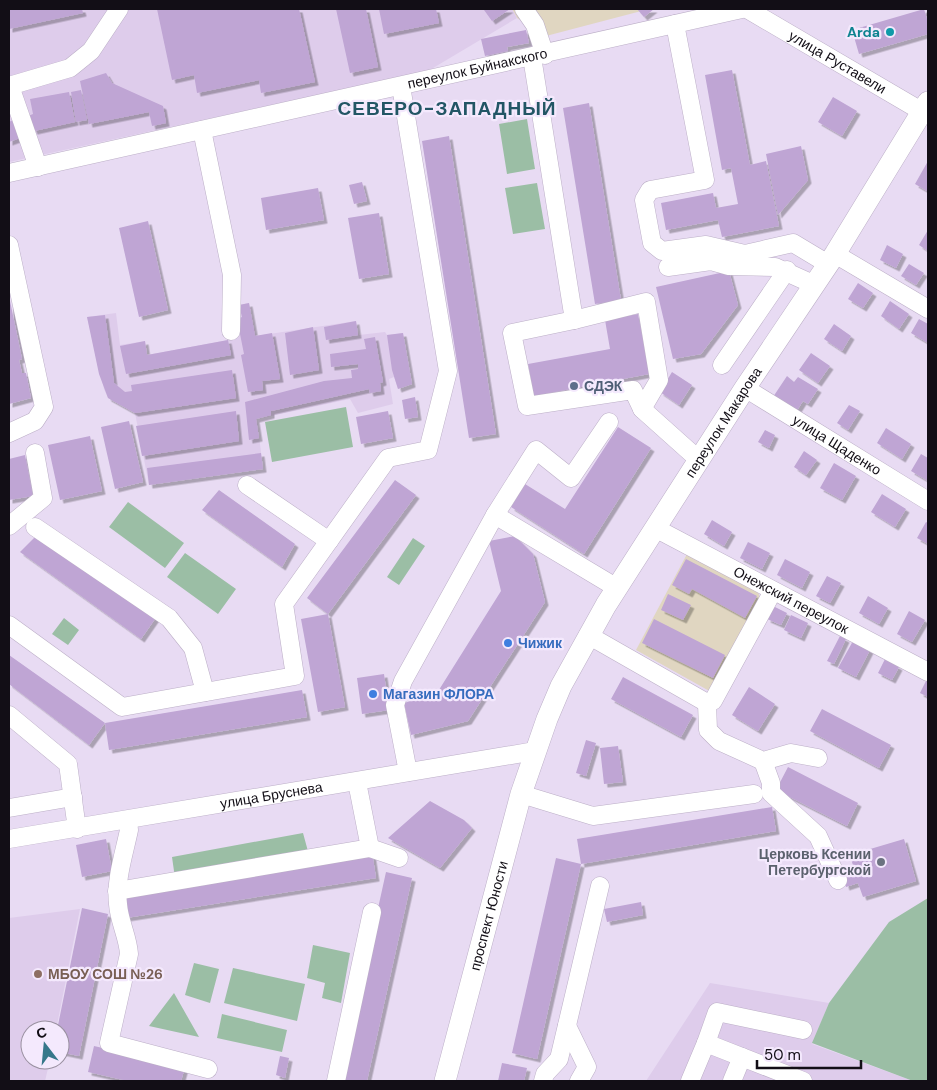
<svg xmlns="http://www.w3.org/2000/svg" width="937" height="1090" font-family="'DM Sans',sans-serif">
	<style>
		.commercial { fill: #e0d6c1 }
		.built { fill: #decceb }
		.green { fill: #9bbea5 }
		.building { fill: #bfa5d4; filter: url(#shadow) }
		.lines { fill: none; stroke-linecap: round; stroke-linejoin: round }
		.minor-casing { stroke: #bcafc7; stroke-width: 19 }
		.major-casing { stroke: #bcafc7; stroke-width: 22 }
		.minor { stroke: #fff; stroke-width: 18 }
		.major { stroke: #fff; stroke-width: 21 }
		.culture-dot { fill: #0f9aa8; stroke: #f4e9fd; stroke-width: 2 }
		.service-dot { fill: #5c6f8a; stroke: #f4e9fd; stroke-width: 2 }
		.shop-dot { fill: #3f7fe0; stroke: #f4e9fd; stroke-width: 2 }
		.worship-dot { fill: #6b7280; stroke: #f4e9fd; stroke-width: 2 }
		.education-dot { fill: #8d6e63; stroke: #f4e9fd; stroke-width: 2 }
		.labels { text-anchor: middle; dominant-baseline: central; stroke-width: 4.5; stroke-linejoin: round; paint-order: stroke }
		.culture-label { font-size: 14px; font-weight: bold; fill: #0d838f; stroke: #f4e9fd; text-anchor: end }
		.street-label { font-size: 14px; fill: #120e16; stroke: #f4e9fd }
		.service-label { font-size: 14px; font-weight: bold; fill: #4e5e75; stroke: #f4e9fd; text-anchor: start }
		.shop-label { font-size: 14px; font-weight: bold; fill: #366cbe; stroke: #f4e9fd; text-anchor: start }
		.worship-label { font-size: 14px; font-weight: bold; fill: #5b616d; stroke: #f4e9fd; text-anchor: end }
		.education-label { font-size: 14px; font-weight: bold; fill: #785e54; stroke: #f4e9fd; text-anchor: start }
		.district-label { font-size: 19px; font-weight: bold; letter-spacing: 1px; fill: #225665; stroke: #f4e9fd }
	</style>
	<defs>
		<filter id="shadow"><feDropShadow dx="3.5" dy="3.5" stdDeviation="0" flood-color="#0004"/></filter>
	</defs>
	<rect width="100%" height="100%" fill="#e8dbf3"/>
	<path class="commercial" d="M512,9H649L546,36L517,18Z
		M687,554L757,590L762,602L713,693L636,650Z"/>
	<path class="built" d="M9,9H512L517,18L428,71L9,162Z
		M249,303L256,336L356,321L359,335L385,332L387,335L403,333L412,384L398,389L394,377L389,379L393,404L358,413L350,399L257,419L263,469L149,485L135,413L108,398L104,389L87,317L116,313L120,345L145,341L147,355L228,340L225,308Z
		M80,909L56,1030H30V1060H50L45,1081H9V918Z
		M710,983L829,1003L812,1044L913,1081H646Z"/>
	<path class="green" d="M527,119L535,169L507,174L499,124Z
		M537,183L545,229L513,234L505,188Z
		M346,407L353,447L272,462L265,422Z
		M128,502L184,543L165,568L109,527Z
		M413,538L425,546L399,585L387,577Z
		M185,553L236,589L218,614L167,577Z
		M64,618L79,630L68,645L52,634Z
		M303,833L309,855L175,878L172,857Z
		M928,898V1081H913L812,1043L829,1003L889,922Z
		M313,945L350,953L341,1003L322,998L325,983L307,978Z
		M194,963L219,969L210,1003L185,995Z
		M233,968L305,984L297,1021L224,1003Z
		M174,993L199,1037L149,1026Z
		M222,1014L287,1030L282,1052L217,1038Z"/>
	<path class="building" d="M9,9H82L83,13L9,29Z
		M157,9H299L315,82L261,93L259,80L197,93L194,75L172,80Z
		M336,9H366L378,67L350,73Z
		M379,9H436L439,23L384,34Z
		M486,9H510L492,21L484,10Z
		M637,9H654L644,17Z
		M924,9L928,23V34L859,54L852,30Z
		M526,30L529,43L507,47L508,51L485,56L481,39Z
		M732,70L750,165L766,161L779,226L722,237L718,220L666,230L661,203L713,193L716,208L738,204L731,168L722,170L705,75Z
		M106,73L112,83L163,106L166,123L152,126L149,112L89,124L80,81Z
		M81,90L87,120L76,122L71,92Z
		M69,92L75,122L34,131L28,116L33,114L30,99Z
		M833,97L857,111L842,136L818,122Z
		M589,103L621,300L595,304L563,108Z
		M13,120L20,138L9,142V122Z
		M449,136L496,434L469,438L422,141Z
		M801,146L808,180L778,215L766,154Z
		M928,161V189L927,191L915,184Z
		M362,182L367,201L354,204L349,185Z
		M318,188L324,220L266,230L261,198Z
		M379,213L389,274L359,279L348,218Z
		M148,221L168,310L139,317L119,228Z
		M928,230V251L919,245Z
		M887,245L903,254L896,268L880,260Z
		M909,264L924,273L916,285L901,276Z
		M729,271L738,305L701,354L673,359L656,287Z
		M858,283L873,293L863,308L848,299Z
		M10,301L22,359L19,360L22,373H26L31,398L9,404Z
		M890,301L909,314L899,329L881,316Z
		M249,303L255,336L272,333L280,379L262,381L263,390L248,392L241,355L244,354L237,319L242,317L239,305Z
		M638,314L649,374L534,396L528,364L610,349L605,320Z
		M105,315L114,383L125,392L132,391L131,385L232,370L236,398L135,413L108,398L99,374L87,317Z
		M919,319L928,324V343L911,333Z
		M356,321L358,335L326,340L324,327Z
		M834,324L851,336L842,351L824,339Z
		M313,327L319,370L290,375L285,333Z
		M403,333L412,384L398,389L392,370L387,335Z
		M375,337L383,382L380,383L381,391L370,393L369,389L271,411V415L256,419L259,438L249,440L245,402L324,381L352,378L351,370L358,369V364L331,367L330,354L366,349L364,339Z
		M228,340L231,355L126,374L120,346L145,341L147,355Z
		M811,353L830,366L818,383L799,370Z
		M672,372L692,385L679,405L660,392Z
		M787,376L794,382L798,377L818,389L808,404L803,401L796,412L773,397Z
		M415,397L418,417L405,419L402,400Z
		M849,405L860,411L848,430L837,423Z
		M236,411L239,441L142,456L136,426Z
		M388,411L393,438L361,444L356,417Z
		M129,421L143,482L115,489L101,427Z
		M618,427L651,448L584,554L511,507L525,484L565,509Z
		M886,428L911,444L902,459L877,443Z
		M765,430L775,435L769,448L758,442Z
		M90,436L102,491L60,500L48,445Z
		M804,451L817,460L806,475L794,467Z
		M261,453L263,469L149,485L147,468Z
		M921,454L928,458V481L911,471Z
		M25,455L33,496L9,500V459Z
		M834,463L856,476L842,500L820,488Z
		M395,480L416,495L328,614L307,598Z
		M219,490L295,544L282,567L202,510Z
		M882,494L906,509L895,527L871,512Z
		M712,520L732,532L724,546L704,534Z
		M926,522L928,523V544L917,538Z
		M39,533L157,616L141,639L20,552Z
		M515,536L533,554L545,602L468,721L411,735L404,703L437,693L501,591L489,541Z
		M748,542L770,553L762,569L740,558Z
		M686,559L757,596L745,618L692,589L689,594L672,585Z
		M785,559L810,572L802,588L777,575Z
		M827,576L841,583L830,603L816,596Z
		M668,594L691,605L683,620L661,610Z
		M868,596L888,608L879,624L859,613Z
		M773,606L787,613L781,625L767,619Z
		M909,611L925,620L912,642L897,634Z
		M328,614L345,707L318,712L301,619Z
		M791,615L808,623L801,638L784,630Z
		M654,619L725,655L713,678L642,643Z
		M840,636L846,639L834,664L827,661Z
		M853,641L870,650L856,677L838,668Z
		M9,655L105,723L89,745L9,684Z
		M885,659L899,667L892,680L878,673Z
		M384,674L389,710L362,714L357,678Z
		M623,677L693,715L681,737L611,699Z
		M928,677V697L920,693Z
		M749,687L775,704L758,731L732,715Z
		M302,690L307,717L109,750L105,723Z
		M822,709L891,745L879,768L810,731Z
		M586,740L596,743L586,776L576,773Z
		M618,746L623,782L604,784L600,748Z
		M788,767L858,803L847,826L776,790Z
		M430,801L464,820L472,828L440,868L388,838Z
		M772,807L776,831L581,864L577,839Z
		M106,839L112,871L82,877L76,845Z
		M904,839L916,881L863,897L858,883L846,887L842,873L854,869L850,855Z
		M372,852L376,878L126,918L121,893Z
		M556,858L581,864L537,1059L512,1053Z
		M386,872L412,878L367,1081H340Z
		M641,902L643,915L607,922L604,909Z
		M82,908L108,914L79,1056L60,1052V1030H57Z
		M94,1046L185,1067L181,1081H128L88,1072Z
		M280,1056L289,1058L285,1078L276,1075Z
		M502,1063L527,1068L524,1081H498Z"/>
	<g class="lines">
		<g class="minor-casing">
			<g id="minor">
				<path d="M524,9L535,25L545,55"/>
				<path id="s1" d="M747,9L928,115"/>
				<path d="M675,24L705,180L650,190L644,200L652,243L662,251L706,245L745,254L793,243L828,264"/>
				<path d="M532,57L574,320L646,302L659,380L642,409"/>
				<path d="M9,86L70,68L91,51L119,9"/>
				<path d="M10,86L38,167"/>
				<path d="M202,130L232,275L231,331"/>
				<path id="s2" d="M9,173L742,9"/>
				<path d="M9,245L44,407L35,421L9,433"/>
				<path d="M835,254L928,309"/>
				<path d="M668,267L711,261L729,266L775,267L815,285"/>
				<path d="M574,320L512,333L527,406L633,390L642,409L699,460"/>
				<path d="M722,365L787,270"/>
				<path id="s3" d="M745,388L928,501"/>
				<path d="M247,485L329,541"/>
				<path d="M495,515L536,450L571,478L609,422"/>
				<path d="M9,526L43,498L35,453"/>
				<path d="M35,527L169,618L193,648L205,692"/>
				<path id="s4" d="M655,528L928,672"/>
				<path d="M9,625L122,707L295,676L284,604L388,458L428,450L448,371L401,86"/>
				<path d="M588,635L707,703L713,701L773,591"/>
				<path d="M707,703L708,730L719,741L763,761L791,753L818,758"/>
				<path d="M9,715L68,764L77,829"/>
				<path d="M763,761L771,783V793L818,836L838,880"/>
				<path d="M408,772L395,705L403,681L495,515L617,588"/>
				<path d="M521,794L593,816L754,794"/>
				<path d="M9,808L73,797"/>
				<path d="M128,821L129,830C124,854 115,881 118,904C119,921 128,937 129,954L109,1043L208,1069"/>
				<path id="s5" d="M9,839L535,751"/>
				<path d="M370,848L399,858"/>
				<path d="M117,891L370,848L357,782"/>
				<path d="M567,1026L587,1067L579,1081"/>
				<path d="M706,1043L717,1012L803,1030"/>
				<path d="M336,1081L372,912"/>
				<path d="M543,1081L545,1074L559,1059L600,886"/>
				<path d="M690,1081L706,1043L803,1081"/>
				<path d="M732,1081L742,1057"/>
			</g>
		</g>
		<g class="major-casing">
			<g id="major">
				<path id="s6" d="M445,1081L521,794L547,719L561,686L606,605L745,388L835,254L928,102"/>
			</g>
		</g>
		<use href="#minor" class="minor"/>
		<use href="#major" class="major"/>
	</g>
	<circle class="culture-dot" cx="890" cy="32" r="5"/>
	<circle class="service-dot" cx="574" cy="386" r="5"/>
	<g class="shop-dot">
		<circle cx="508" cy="643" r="5"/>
		<circle cx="373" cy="694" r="5"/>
	</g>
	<circle class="worship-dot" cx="881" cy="862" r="5"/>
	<circle class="education-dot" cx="38" cy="974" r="5"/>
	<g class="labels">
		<g class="culture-label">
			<text x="880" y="32">Arda</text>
		</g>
		<g class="street-label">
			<text stroke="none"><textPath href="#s1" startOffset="105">улица Руставели</textPath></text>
			<text stroke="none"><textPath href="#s2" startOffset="480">переулок Буйнакского</textPath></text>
			<text stroke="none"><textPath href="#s6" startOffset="722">переулок Макарова</textPath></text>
			<text stroke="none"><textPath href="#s3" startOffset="108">улица Щаденко</textPath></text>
			<text stroke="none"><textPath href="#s4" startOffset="154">Онежский переулок</textPath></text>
			<text stroke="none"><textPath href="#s5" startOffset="266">улица Бруснева</textPath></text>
			<text stroke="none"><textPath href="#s6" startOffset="171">проспект Юности</textPath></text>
		</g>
		<g class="service-label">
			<text x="584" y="386">СДЭК</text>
		</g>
		<g class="shop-label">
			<text x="518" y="643">Чижик</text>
			<text x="383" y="694">Магазин ФЛОРА</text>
		</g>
		<g class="worship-label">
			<text x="871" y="854">Церковь Ксении<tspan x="871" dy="16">Петербургской</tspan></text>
		</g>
		<g class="education-label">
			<text x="48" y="974">МБОУ СОШ №26</text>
		</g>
		<g class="district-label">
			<text x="447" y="108">СЕВЕРО-ЗАПАДНЫЙ</text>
		</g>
	</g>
	<rect width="937" height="1090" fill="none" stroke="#120e16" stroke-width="20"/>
	<g transform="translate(45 1045) rotate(344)"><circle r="24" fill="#f4e9fd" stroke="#9a91a1"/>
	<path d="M0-4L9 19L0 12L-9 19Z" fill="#36778a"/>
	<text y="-8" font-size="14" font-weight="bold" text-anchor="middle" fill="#120e16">С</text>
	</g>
	<path d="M757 1060v8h104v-8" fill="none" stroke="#120e16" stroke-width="2.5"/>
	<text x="764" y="1060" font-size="15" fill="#120e16" stroke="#f4e9fd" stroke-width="4" paint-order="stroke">50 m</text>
</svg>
